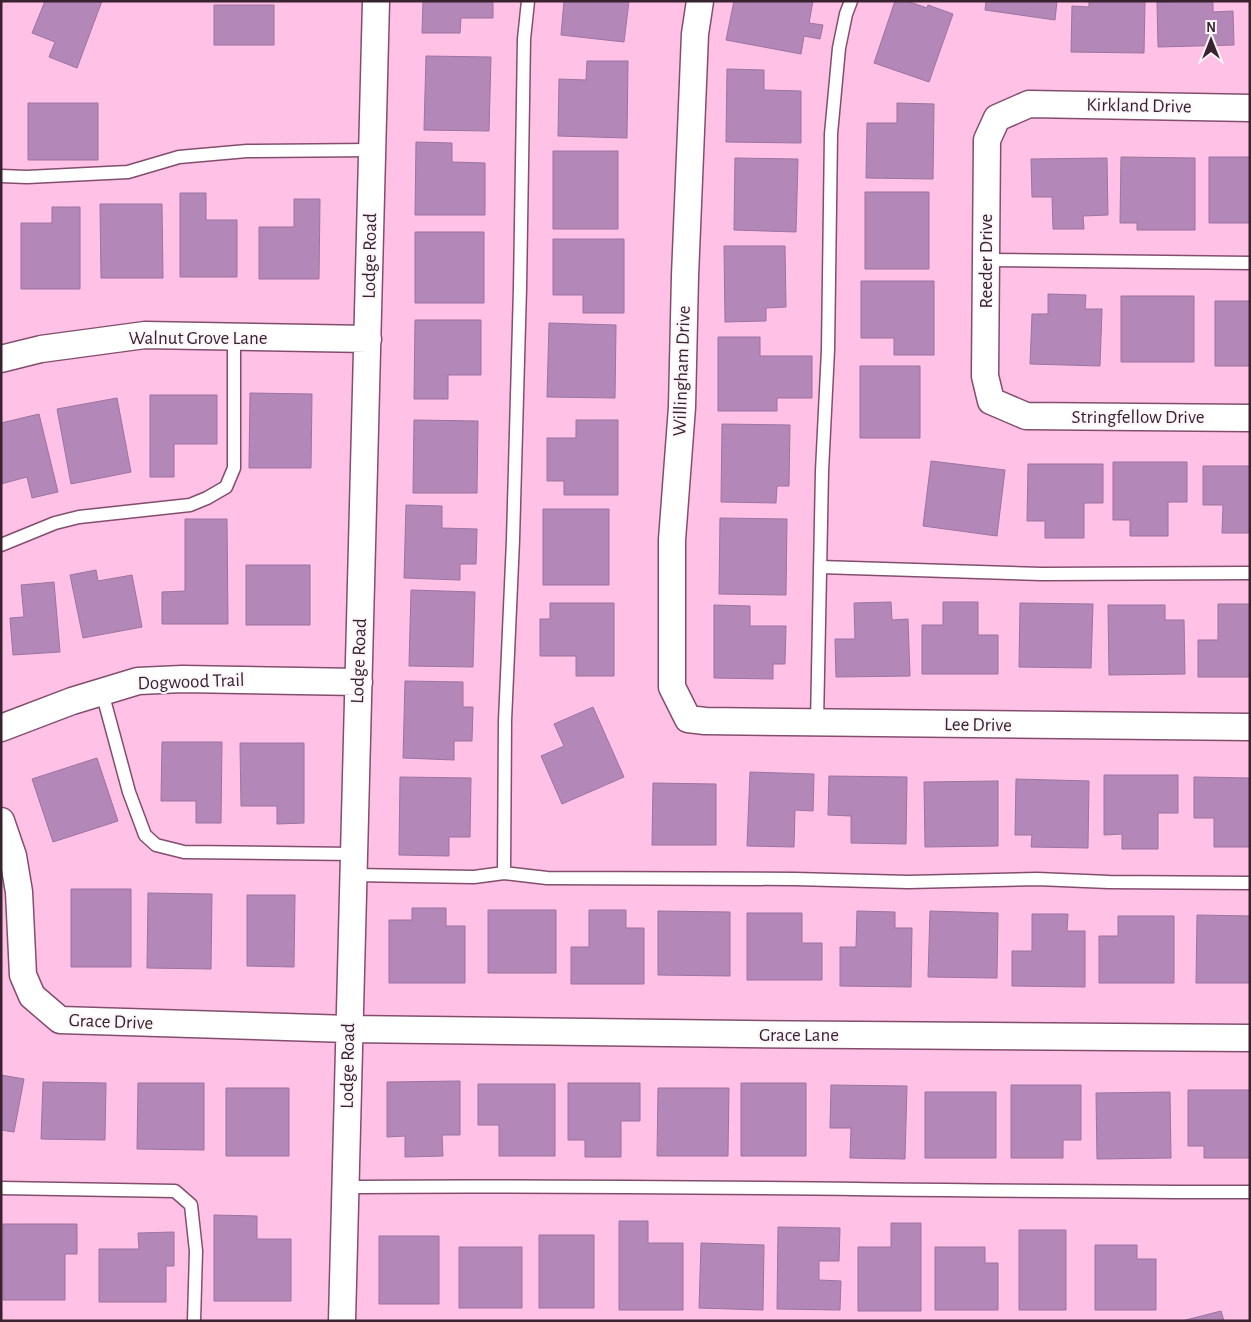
<svg xmlns="http://www.w3.org/2000/svg" width="1251" height="1322" font-family="'Alegreya Sans',sans-serif">
	<style>
		.building { fill: #b388b8; stroke: #9c73a1 }
		.lines { fill: none; stroke-linecap: round; stroke-linejoin: round }
		.service-casing { stroke: #834e6e; stroke-width: 15 }
		.minor-casing { stroke: #834e6e; stroke-width: 29 }
		.service { stroke: #fff; stroke-width: 12 }
		.minor { stroke: #fff; stroke-width: 26 }
		.labels { text-anchor: middle; dominant-baseline: central; stroke-width: 4; stroke-linejoin: round; paint-order: stroke }
		.street-label { font-size: 19px; fill: #3a2331; stroke: #fcf5f9 }
	</style>
	<rect width="100%" height="100%" fill="#ffc1e5"/>
	<path class="building" d="M45,1H102L77,68L49,57L55,42L32,33Z
		M423,1H493V18H461L460,33H422Z
		M564,1H629L624,42L561,35Z
		M734,1H813L809,23L823,25L820,39L804,36L801,54L726,40Z
		M895,1H907L927,8L928,5L953,14L929,82L874,63Z
		M986,1H1057L1055,20L985,10Z
		M1089,1H1145L1144,53L1071,52L1072,6L1089,7Z
		M1213,1V12L1233,11L1234,45L1158,47L1157,2Z
		M214,5H274V45H214Z
		M426,56L491,57L489,131L424,130Z
		M587,61H628L627,138L558,136L559,79L586,80Z
		M727,69L764,70V90L801,91V143L726,142Z
		M28,103H98V160H28Z
		M897,103L934,104L933,179L866,178L867,123H897Z
		M416,142L452,143V162L485,163V215H415Z
		M553,151H618V229H553Z
		M1121,157L1195,158V230H1137V223H1120Z
		M1209,157H1250V223H1209Z
		M735,158L798,159L796,232L734,230Z
		M1107,158L1108,215L1083,216L1084,229H1053L1052,197H1032L1031,159Z
		M865,192H929V269H865Z
		M180,193H206V220H237V277H180Z
		M294,199H320L319,279H259V227H294Z
		M100,204H162L163,278H101Z
		M52,207H80V289H21V223H52Z
		M415,232H484V303H415Z
		M553,239H624V313H583V295H553Z
		M724,246H785L786,307L766,308V321L725,322Z
		M861,281H934V355H894V338H861Z
		M1048,294L1086,295L1085,309H1102L1100,366L1030,364L1032,314H1048Z
		M1121,296H1194V362H1121Z
		M1215,301H1250V366H1215Z
		M415,320H481V375H448V399H414Z
		M549,323L616,325L615,398L547,397Z
		M718,337H760V356H812V398H777V411H718Z
		M860,366H920V438H860Z
		M250,393L312,394L311,468H249Z
		M150,395H217V444H174V477H150Z
		M117,398L131,472L71,484L57,409Z
		M39,414L58,492L32,498L27,477L1,484V423Z
		M414,420L478,421L477,493H413Z
		M576,420H618V495H564V481H547V438H576Z
		M722,424L790,425L789,486H777L776,503L721,502Z
		M931,461L1005,470L997,536L923,526Z
		M1113,462H1187V502H1168V536H1130V520H1113Z
		M1028,464H1103V503H1084V538H1045V521H1027Z
		M1203,466H1250V533H1222L1223,505H1203Z
		M406,505L442,506V528L477,529L476,564H460V580L404,578Z
		M543,509H609V585H543Z
		M720,518L787,519L786,595L719,594Z
		M185,519H227L228,624H162V592L185,591Z
		M246,565H310V625H246Z
		M96,570L98,581L132,575L142,627L83,638L70,575Z
		M54,582L60,652L13,655L10,618L24,617L21,585Z
		M411,590L475,592L473,667L409,666Z
		M891,602L892,620L908,619L910,676L836,677L835,639H855L854,603Z
		M943,602H978V635H998V674H922V625H943Z
		M550,603H614V676H576V656H540V619H550Z
		M1020,603L1093,604L1091,668L1019,667Z
		M1218,604H1250V677H1198V640H1218Z
		M714,605L750,606V626H786L785,664H773V679L714,678Z
		M1108,605H1165V620H1184L1185,674L1109,675Z
		M405,681L463,682V707H473L472,741H454V760L403,758Z
		M593,707L624,777L562,804L541,756L564,746L554,724Z
		M162,742H222L221,823H196V801H161Z
		M240,743H304V823L277,824V806H241Z
		M97,758L118,821L53,842L32,779Z
		M750,772L814,774L813,811L795,810L794,847L747,846Z
		M1104,775H1178V813H1158V849H1122V834L1104,835Z
		M829,776L907,777L906,844L851,843V816L828,815Z
		M400,777L471,778L470,837H449V856L399,855Z
		M1194,777L1250,778V847H1214V818H1194Z
		M1016,779L1089,781L1088,848L1031,847L1032,835H1015Z
		M998,781V846L925,847L924,782Z
		M653,783L716,784V845H652Z
		M71,889H131V967H71Z
		M148,893L212,894L211,969L147,968Z
		M247,895H295L294,967L247,966Z
		M412,908H446V926H465V983H389V920H412Z
		M488,910H556V973H488Z
		M589,910H626V928H644V984H571V947H589Z
		M658,911L730,912V976L658,975Z
		M857,911L895,912V928H912L911,987L840,986V947H856Z
		M930,911L998,913L997,978L928,977Z
		M747,913H802V943H822V980H747Z
		M1032,914H1068L1067,931H1085V987L1012,986V951H1032Z
		M1197,915L1250,916V983H1196Z
		M1118,916H1174V983H1099V936H1118Z
		M1,1075L24,1079L14,1132L1,1130Z
		M460,1081V1135H442L443,1156L405,1157V1136L387,1137V1082Z
		M43,1082L106,1083L105,1140L41,1139Z
		M138,1083H204V1150L137,1149Z
		M568,1083H640V1121H621V1157H585V1140H568Z
		M741,1083H806V1156H741Z
		M478,1084H555V1156H499V1125H478Z
		M831,1085L907,1086L905,1159L850,1158L851,1128H830Z
		M1011,1085H1081V1140H1063V1158H1011Z
		M226,1088H289V1156H226Z
		M658,1088H729L728,1156H657Z
		M1188,1090H1250V1158H1204V1146H1188Z
		M925,1092H996V1158H925Z
		M1170,1092L1171,1158L1097,1159L1096,1093Z
		M214,1215L257,1216V1239H291V1301H214Z
		M619,1221H648V1243H683V1310H619Z
		M891,1223H921V1311H858V1247H891Z
		M3,1224H77V1254H65V1300H3Z
		M778,1227L840,1228L839,1261H819V1280L841,1281L840,1310L777,1309Z
		M1019,1230H1066V1310H1019Z
		M174,1232V1266H166V1302H99V1249H139L138,1233Z
		M539,1235H594V1308H539Z
		M379,1236H439V1304H379Z
		M701,1243L764,1245L763,1310L699,1308Z
		M1095,1245H1137V1259H1156V1310H1095Z
		M459,1247H522V1308H459Z
		M935,1247H985V1263H998V1310H935Z
		M1221,1311L1224,1321H1182Z"/>
	<g class="lines">
		<g class="service-casing">
			<path id="service" d="M528,1L524,39L520,288L513,540L505,721L504,873L547,878L795,879L908,882L1037,879L1109,882L1250,883
				M1,176L27,177L128,172L179,157L247,151L372,150
				M986,260L1250,263
				M1,545L55,523L79,517L190,505L207,498L226,487L234,468V337
				M820,567L1042,574L1250,573
				M102,692L129,792L145,835L156,845L184,852L354,854
				M817,723L822,471L828,350L831,134L839,48L846,14L851,1
				M353,875L474,877L504,873
				M345,1187C647,1184 948,1192 1250,1192
				M1,1188L175,1191L191,1205L196,1251L194,1321"/>
		</g>
		<g class="minor-casing">
			<path id="minor" d="M700,1L695,34L685,276L682,407L672,540V687L688,719L705,721L1250,727
				M1250,108L1029,104L997,118L987,140L985,376L991,401L1026,416L1250,418
				M1,359L41,349L145,335L368,339
				M1,728L72,701L138,681L182,679L359,682
				M1,821L13,856L19,892L23,975L32,996L60,1020L349,1029L746,1034L1250,1038
				M342,1321L376,1"/>
		</g>
		<use href="#service" class="service"/>
		<use href="#minor" class="minor"/>
	</g>
	<g class="labels">
		<g class="street-label">
			<text transform="translate(1139 106) rotate(1)">Kirkland Drive</text>
			<text transform="translate(370 256) rotate(-89)">Lodge Road</text>
			<text transform="translate(986 261) rotate(-90)">Reeder Drive</text>
			<text x="198" y="338">Walnut Grove Lane</text>
			<text transform="translate(682 371) rotate(-88)">Willingham Drive</text>
			<text x="1138" y="417">Stringfellow Drive</text>
			<text transform="translate(359 661) rotate(-88)">Lodge Road</text>
			<text transform="translate(191 682) rotate(-2)">Dogwood Trail</text>
			<text transform="translate(978 725) rotate(1)">Lee Drive</text>
			<text transform="translate(111 1022) rotate(2)">Grace Drive</text>
			<text x="799" y="1035">Grace Lane</text>
			<text transform="translate(348 1066) rotate(-89)">Lodge Road</text>
		</g>
	</g>
	<rect width="1251" height="1322" fill="none" stroke="#3a2331" stroke-width="5"/>
	<g transform="translate(1211 40)" stroke="#fcf5f9" stroke-width="4" paint-order="stroke">
	<path d="M0-4L9 19L0 12L-9 19Z" fill="#3a2331"/>
	<text y="-8" font-size="14" font-weight="bold" text-anchor="middle" fill="#3a2331">N</text>
	</g>
</svg>
